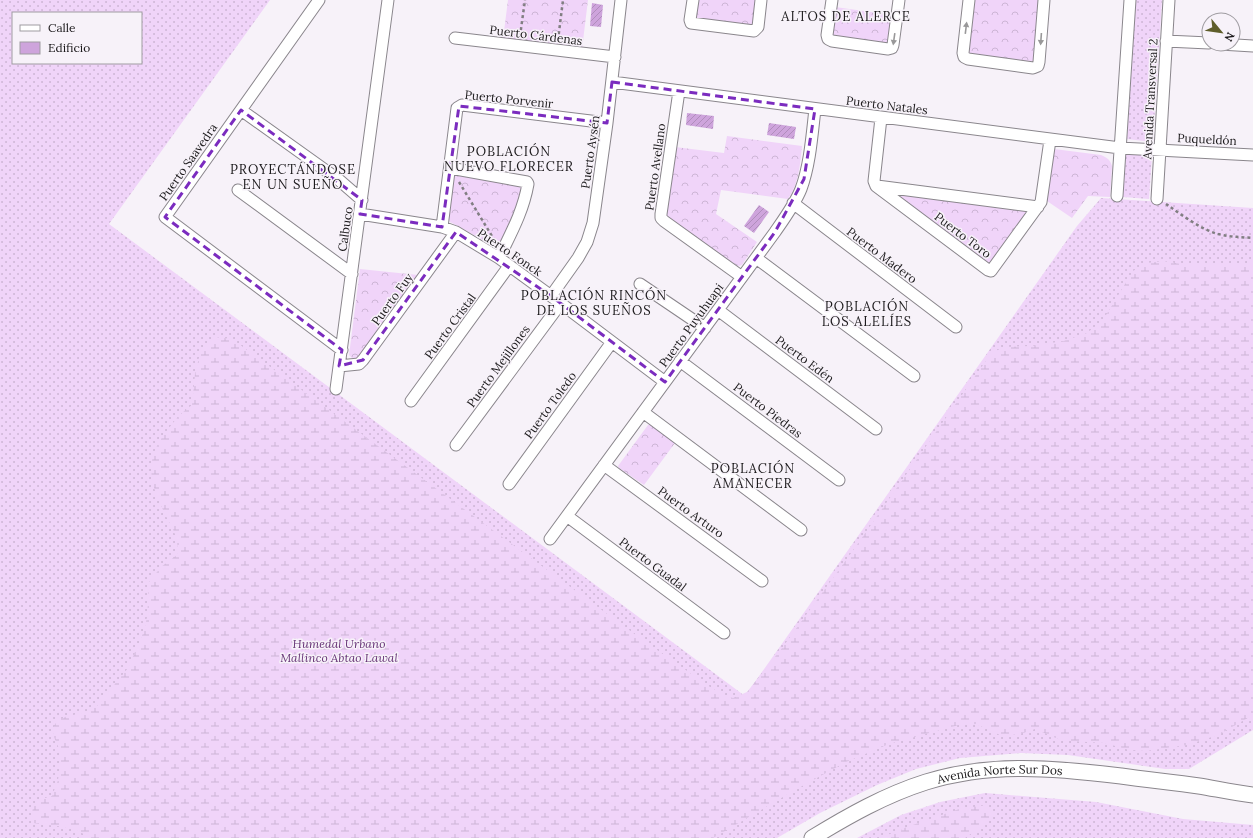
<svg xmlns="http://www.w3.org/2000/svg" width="1253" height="838" font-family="Lora,serif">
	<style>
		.grass { fill: url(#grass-dots); fill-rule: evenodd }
		.forest { fill: url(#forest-crowns) }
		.wetland { fill: url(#wetland-marsh) }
		.building { fill: url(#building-hatch) }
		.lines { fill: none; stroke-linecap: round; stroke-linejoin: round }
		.street-casing { stroke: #8a868c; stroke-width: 13 }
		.secondary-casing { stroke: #8a868c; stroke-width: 17 }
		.path { stroke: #817e82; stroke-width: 2.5; stroke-dasharray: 3 3; stroke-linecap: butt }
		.street { stroke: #fff; stroke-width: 11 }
		.secondary { stroke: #fff; stroke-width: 15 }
		.oneway { fill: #999899 }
		.marked { fill: none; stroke: #7b2cbf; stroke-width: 3; stroke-dasharray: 8 5; stroke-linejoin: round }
		.labels { text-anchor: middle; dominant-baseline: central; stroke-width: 3; stroke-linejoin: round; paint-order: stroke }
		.street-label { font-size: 12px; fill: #1c1a1c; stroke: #f7f2f9 }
		.park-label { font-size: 12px; font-style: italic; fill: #673477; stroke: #f7f2f9 }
		.neighbourhood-label { font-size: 13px; letter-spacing: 1px; fill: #1c1a1c; stroke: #f7f2f9 }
	</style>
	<defs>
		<pattern id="grass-dots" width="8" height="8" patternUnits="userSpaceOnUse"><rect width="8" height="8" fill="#f0d4f9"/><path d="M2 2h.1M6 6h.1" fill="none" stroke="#cdb5d5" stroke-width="1.8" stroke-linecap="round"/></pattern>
		<pattern id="forest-crowns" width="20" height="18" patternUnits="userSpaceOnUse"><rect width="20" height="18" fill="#f0d4f9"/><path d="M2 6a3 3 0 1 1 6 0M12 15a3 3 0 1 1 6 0" fill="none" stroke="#cdb5d5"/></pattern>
		<pattern id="wetland-marsh" width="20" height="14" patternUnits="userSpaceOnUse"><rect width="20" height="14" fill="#f0d4f9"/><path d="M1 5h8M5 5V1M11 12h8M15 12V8" fill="none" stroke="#cdb5d5"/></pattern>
		<pattern id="building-hatch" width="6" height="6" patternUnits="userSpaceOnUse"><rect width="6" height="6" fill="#cea4dc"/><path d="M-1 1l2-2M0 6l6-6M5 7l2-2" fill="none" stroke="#b08dbc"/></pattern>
	</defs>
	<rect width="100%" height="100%" fill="#f7f2f9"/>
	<path class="grass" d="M0,0H270L109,224L745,696L1077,226L1101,198L1253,208V730L1189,769H1165L1068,755L1021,753L960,758L916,769L877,785L820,813L777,838H0ZM13,13H141V63H13Z
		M1136,0H1162L1153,142L1127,139Z
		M1126,154L1152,156L1149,199L1123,197Z
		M985,793L1096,802L1183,819L1253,825V838H857L901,815L940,802Z"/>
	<path class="forest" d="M508,0H588L582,49L503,39Z
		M697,0H757L753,26L697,19L695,15Z
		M974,0H1039L1035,59L1030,63L970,54L968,53Z
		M835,7L893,15L889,42L887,44L833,36L831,31Z
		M727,136L802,146C800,165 799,183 788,199L721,190L716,214L757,242L742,265L739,266L736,265L669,219L666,215L675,147L724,153Z
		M1054,149L1101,155C1107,158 1110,159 1112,166L1110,197L1088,196L1072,218L1047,201Z
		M456,173L521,184L524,193L499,247C493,247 459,226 450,222L448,218L454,175Z
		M905,192L1024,209L1027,212V216L994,262L989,264L985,263L901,199V195Z
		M360,269L418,275L359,358L354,360L349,355Z
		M648,425H652L675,443L644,485L619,468L618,466Z"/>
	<path class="wetland" d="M1163,261L1188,265H1253V715L1218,735L1187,745L1146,751L1129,750L1105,743L1070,741L1058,739L1035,729L1020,734L1002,736L976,724L959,725L889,744L846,762L795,790L713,838H85V835C69,824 53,827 34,823C33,820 32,815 32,813C33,802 43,798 52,796L58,780L61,759L58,746L53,735L54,726L57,721L65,717L90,711L98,705L128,668L144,631L147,617L149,582L161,567L177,555C179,539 174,531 167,518C153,490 143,467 161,439C170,426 179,414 192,405L195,374L201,349L215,337L232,339L640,638L710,687L725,695L733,698L747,692L782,648L854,549L992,352L1006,347L1031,346L1064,341L1087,333L1103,320L1133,271L1147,263Z
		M987,805L991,810L992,819L965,838H880L907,827L959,809Z"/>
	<path class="building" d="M592,3L603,5L601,27L590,26Z
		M687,113L714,116L713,129L686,125Z
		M769,123L796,127L794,139L767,135Z
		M759,205L769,212L754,233L744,226Z"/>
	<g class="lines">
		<g class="street-casing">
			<path id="street" d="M319,0L165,217L342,350
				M693,0L690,20L691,23L754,31L758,27L761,0
				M832,0L827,35L828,39L832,41L888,49L892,48L893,45L899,0
				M969,0L963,53L964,57L968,59L1033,68L1038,66L1039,62L1044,0
				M455,38L615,57
				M1166,41L1209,43
				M1220,44L1253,46
				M612,82L1120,148L1253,155
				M679,91L661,214V218L664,221L742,277
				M241,110L339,180L362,200
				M881,118L874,181L876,186L988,270L991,271L1041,202L1050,140
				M450,168L527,182L528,184C523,212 511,233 499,258
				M877,186L1038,207
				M238,190L352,274
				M1117,196L1130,0
				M1157,199L1169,0
				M793,203L956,327
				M360,214L442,227L456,232L499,258L551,296L665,382
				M442,227L457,108L462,105L607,123
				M756,258L914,376
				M640,284L705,328
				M551,296L578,258L587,242L593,223L607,123L621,0
				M718,310L876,429
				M680,361L839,480
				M339,366L359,364L363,360L456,232
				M336,389L388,0
				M411,401L509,266
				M643,412L801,530
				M456,445L561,303
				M604,465L762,581
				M509,484L612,342
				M567,516L724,633
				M550,539L775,232C784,219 795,204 801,189C810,165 812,135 815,109"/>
		</g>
		<g class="secondary-casing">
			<g id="secondary">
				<path id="s1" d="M812,838C848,816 885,795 926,782C991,762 1054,768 1121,776C1147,780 1173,782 1199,786C1217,789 1235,793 1253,795"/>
			</g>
		</g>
		<path class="path" d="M520,36L525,0
			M558,40L563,0
			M459,182L495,241
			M1166,204C1182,215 1200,229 1218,234C1230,237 1241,237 1253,238"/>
		<use href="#street" class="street"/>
		<use href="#secondary" class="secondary"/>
	</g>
	<defs><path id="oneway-solid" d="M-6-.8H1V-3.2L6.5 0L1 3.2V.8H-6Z"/></defs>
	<g class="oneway">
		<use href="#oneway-solid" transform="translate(966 28) rotate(-83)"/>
		<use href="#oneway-solid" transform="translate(894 39) rotate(98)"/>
		<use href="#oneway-solid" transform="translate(1041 39) rotate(94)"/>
	</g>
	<path class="marked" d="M612,82L815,109L804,179L775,232L665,382L551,296L456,232L363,360L339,366L342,350L165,217L241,110L362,200L360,214L442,227L459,106L607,123Z"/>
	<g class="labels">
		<g class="street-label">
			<text transform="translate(536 35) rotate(7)">Puerto Cárdenas</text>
			<text transform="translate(509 99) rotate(6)">Puerto Porvenir</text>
			<text transform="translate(1150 99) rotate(-87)">Avenida Transversal 2</text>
			<text transform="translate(887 105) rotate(7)">Puerto Natales</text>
			<text transform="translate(1207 139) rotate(3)">Puqueldón</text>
			<text transform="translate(590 152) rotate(-82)">Puerto Aysén</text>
			<text transform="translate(188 162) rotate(-55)">Puerto Saavedra</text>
			<text transform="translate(655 167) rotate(-82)">Puerto Avellano</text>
			<text transform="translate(345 229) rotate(-82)">Calbuco</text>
			<text transform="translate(963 235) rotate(37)">Puerto Toro</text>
			<text transform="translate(510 252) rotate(34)">Puerto Fonck</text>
			<text transform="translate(882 255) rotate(37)">Puerto Madero</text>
			<text transform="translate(392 299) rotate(-54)">Puerto Fuy</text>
			<text transform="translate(691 325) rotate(-54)">Puerto Puyuhuapi</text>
			<text transform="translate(450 326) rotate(-54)">Puerto Cristal</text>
			<text transform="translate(805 359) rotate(37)">Puerto Edén</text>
			<text transform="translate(498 366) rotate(-54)">Puerto Mejillones</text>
			<text transform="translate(550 405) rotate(-54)">Puerto Toledo</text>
			<text transform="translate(768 410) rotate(37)">Puerto Piedras</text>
			<text transform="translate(691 512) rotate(36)">Puerto Arturo</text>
			<text transform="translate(653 564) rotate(37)">Puerto Guadal</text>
			<text stroke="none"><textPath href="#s1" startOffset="202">Avenida Norte Sur Dos</textPath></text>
		</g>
		<g class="park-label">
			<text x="339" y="643">Humedal Urbano<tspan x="339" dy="14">Mallinco Abtao Lawal</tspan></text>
		</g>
		<g class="neighbourhood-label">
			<text x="846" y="16">ALTOS DE ALERCE</text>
			<text x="509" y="151">POBLACIÓN<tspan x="509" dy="15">NUEVO FLORECER</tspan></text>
			<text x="293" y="169">PROYECTÁNDOSE<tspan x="293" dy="15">EN UN SUEÑO</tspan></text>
			<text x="594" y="295">POBLACIÓN RINCÓN<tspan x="594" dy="15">DE LOS SUEÑOS</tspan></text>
			<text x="867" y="306">POBLACIÓN<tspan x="867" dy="15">LOS ALELÍES</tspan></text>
			<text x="753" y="468">POBLACIÓN<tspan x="753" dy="15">AMANECER</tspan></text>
		</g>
	</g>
	<rect x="12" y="12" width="130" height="52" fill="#f7f2f9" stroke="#9f9ca1"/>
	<rect x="20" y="25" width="20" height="6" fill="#ffffff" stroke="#9f9ca1"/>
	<text x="48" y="32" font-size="12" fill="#1c1a1c">Calle</text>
	<rect x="20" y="42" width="20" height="12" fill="#cea4dc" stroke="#9f9ca1"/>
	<text x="48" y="52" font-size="12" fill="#1c1a1c">Edificio</text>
	<g transform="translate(1221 32) rotate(119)"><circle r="19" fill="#f7f2f9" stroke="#9f9ca1"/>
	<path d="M0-3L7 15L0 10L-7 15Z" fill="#5f5e2b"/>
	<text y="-6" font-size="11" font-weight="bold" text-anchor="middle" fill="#1c1a1c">N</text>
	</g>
</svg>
